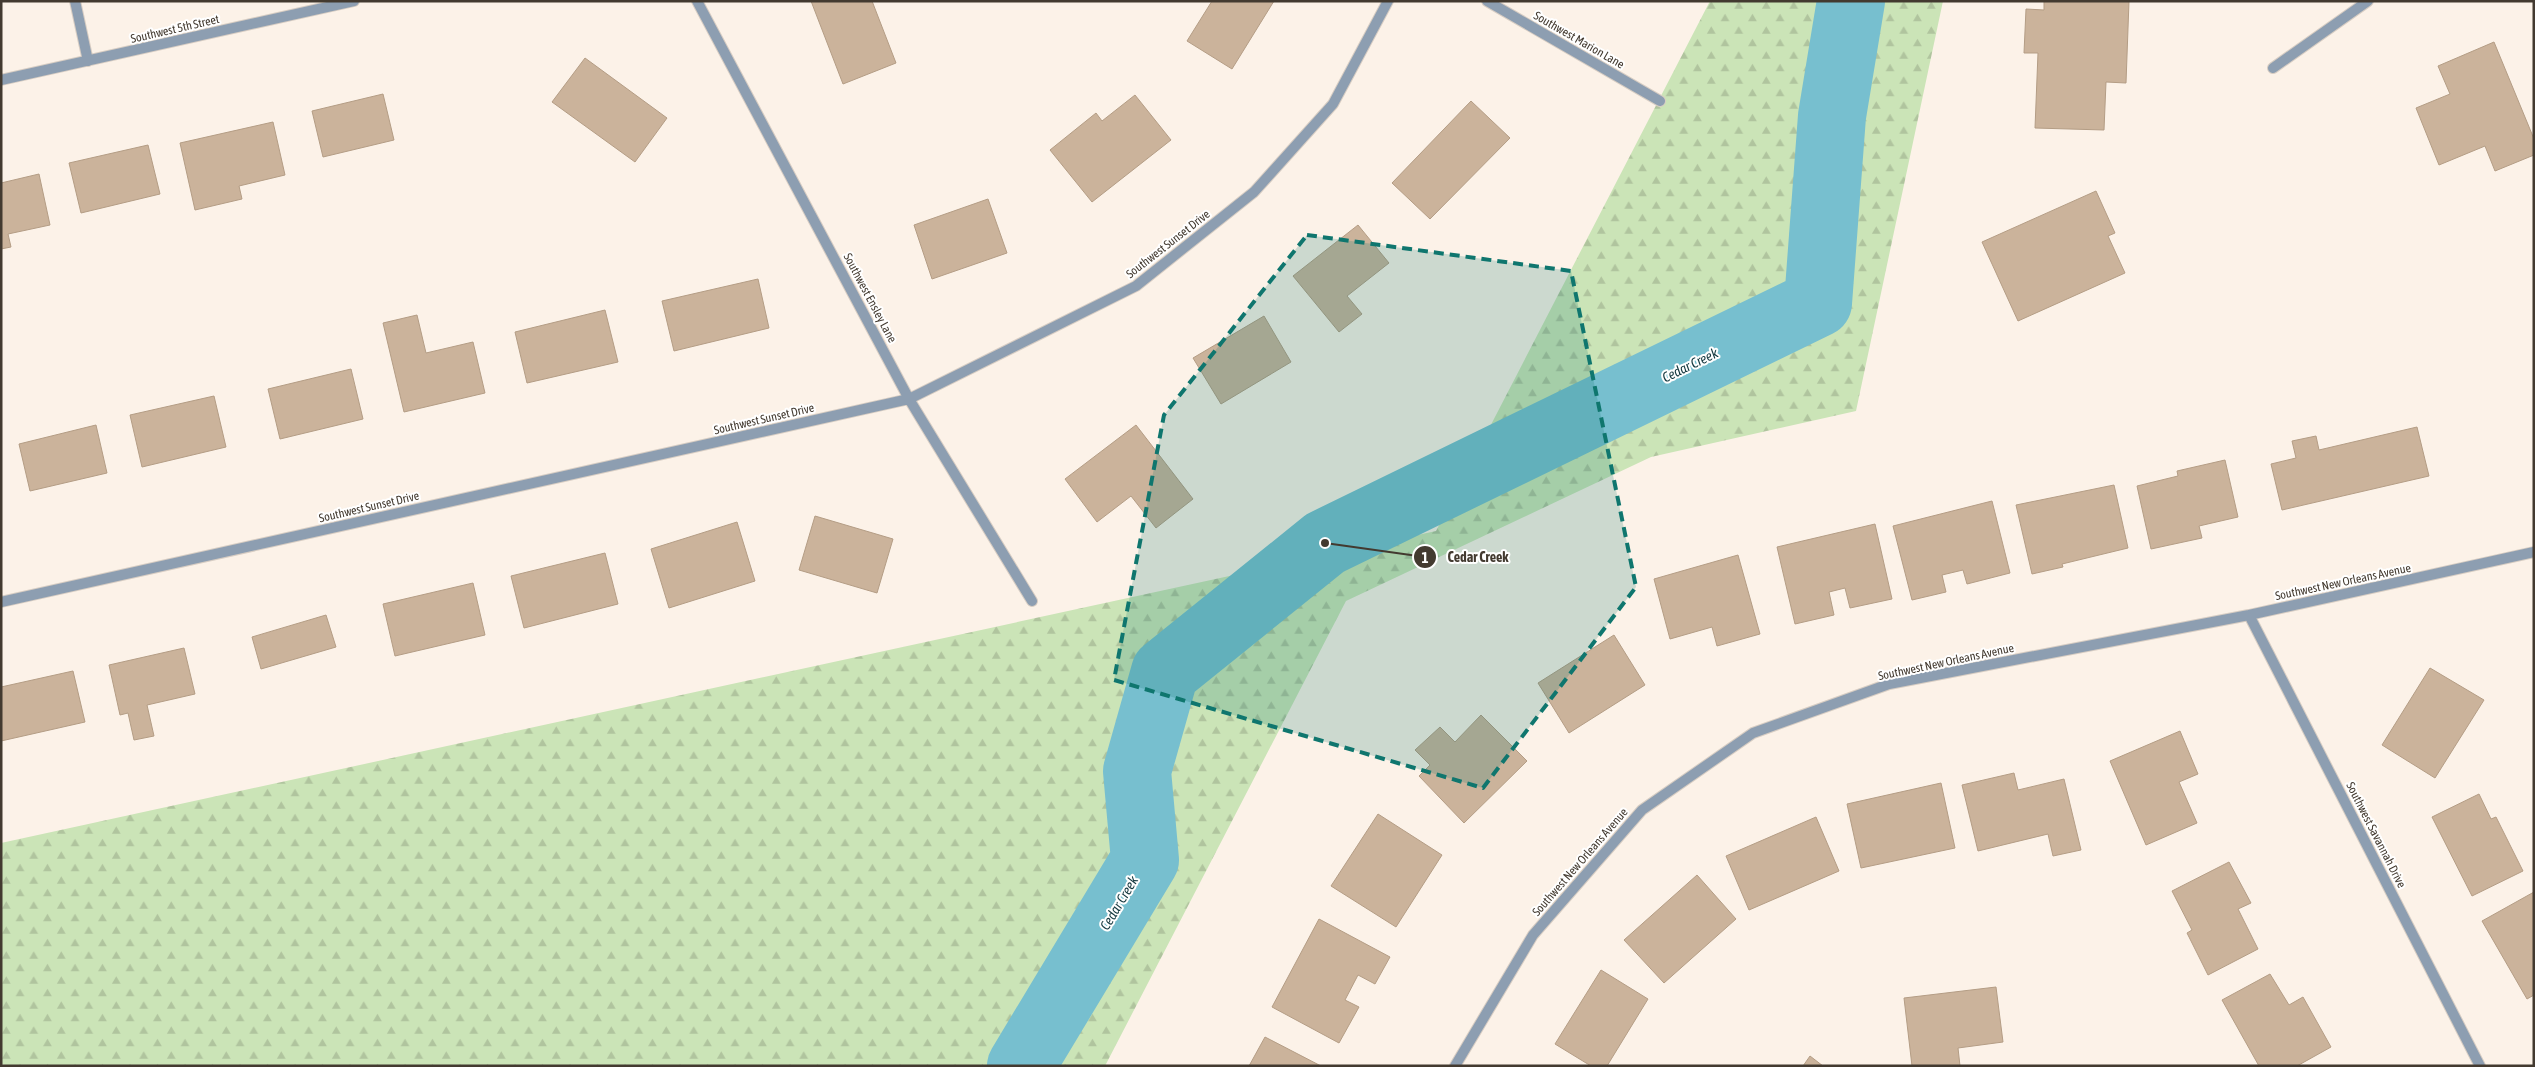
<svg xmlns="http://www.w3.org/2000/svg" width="2535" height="1067" font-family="'Asap Condensed',sans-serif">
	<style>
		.forest { fill: url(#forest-firs) }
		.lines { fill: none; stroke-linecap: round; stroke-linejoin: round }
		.river { stroke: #77bfcf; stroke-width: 68 }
		.building { fill: #cbb39b; stroke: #b49d85 }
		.street-casing { stroke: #d7cdc3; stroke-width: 12 }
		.street { stroke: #8d9eb1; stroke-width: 10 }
		.marked { fill: #0f766e; fill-opacity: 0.2; stroke: #0f766e; stroke-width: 4; stroke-dasharray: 10 6; stroke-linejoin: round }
		.labels { text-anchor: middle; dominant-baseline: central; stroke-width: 4; stroke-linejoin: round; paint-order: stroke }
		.street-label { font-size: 12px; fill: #433a30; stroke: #fff }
		.water-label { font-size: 14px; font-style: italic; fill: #14383f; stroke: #fff }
		.leader { fill: none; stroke: #433a30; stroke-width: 2 }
		.callout-dot { fill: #433a30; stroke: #fff; stroke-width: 2 }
		.mark-label { font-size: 15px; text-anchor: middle; font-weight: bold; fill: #fff }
		.callout-label { font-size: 14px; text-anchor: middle; font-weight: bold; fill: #433a30; stroke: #fff; stroke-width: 4; stroke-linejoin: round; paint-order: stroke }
	</style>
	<defs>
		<pattern id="forest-firs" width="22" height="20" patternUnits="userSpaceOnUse" patternTransform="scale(1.25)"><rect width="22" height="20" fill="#cbe4b7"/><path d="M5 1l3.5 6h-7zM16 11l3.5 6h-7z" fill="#b0c49e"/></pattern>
	</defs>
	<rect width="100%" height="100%" fill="#fcf2e8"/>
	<path class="forest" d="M1710,1H1943L1856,411L1651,457L1346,601L1105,1066H9L1,1064V843L1436,531Z"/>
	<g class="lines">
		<path class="river" d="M1021,1066L1145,860L1137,771L1165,672L1325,543L1818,303L1832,116L1851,1"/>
	</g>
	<path class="building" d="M811,1H872L896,63L843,84Z
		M1212,1H1274L1232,69L1187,41Z
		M2044,1H2129L2126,83L2106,82L2104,130L2035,128L2038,53H2024L2026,9L2044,10Z
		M2494,42L2534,139V155L2495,171L2485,146L2439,165L2416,108L2450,94L2438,66Z
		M585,58L667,118L635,162L552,102Z
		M383,94L394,140L323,157L312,111Z
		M1135,95L1171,140L1092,202L1050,150L1096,113L1102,121Z
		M1471,101L1510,138L1430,219L1392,183Z
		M273,122L285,175L239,186L242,199L195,210L180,143Z
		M148,145L160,194L81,213L69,163Z
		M39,174L50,225L8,234L11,247L1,249V183Z
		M2096,191L2115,233L2108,236L2125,273L2018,321L1982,242Z
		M988,199L1007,253L932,279L914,225Z
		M1358,225L1389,263L1347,296L1362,314L1339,332L1293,276Z
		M758,279L769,328L674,351L662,301Z
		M605,310L618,362L527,383L515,332Z
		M417,315L426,353L473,342L485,393L404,412L383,323Z
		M1264,316L1291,362L1221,404L1193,358Z
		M351,369L363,419L280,439L268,389Z
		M214,396L226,447L142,467L130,415Z
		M96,425L107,473L30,491L19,444Z
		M1136,425L1193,499L1156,528L1131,496L1097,522L1065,479Z
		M2417,427L2429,476L2282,510L2271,464L2296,458L2292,441L2316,436L2319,450Z
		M2225,460L2238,517L2199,526L2202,538L2151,549L2137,486L2178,476L2177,471Z
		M2114,485L2128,548L2062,564L2063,567L2032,574L2016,505Z
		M1992,501L2010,573L1967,584L1963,570L1942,575L1946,592L1912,600L1893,526Z
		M815,516L893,539L877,593L799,570Z
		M737,522L755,581L669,608L651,549Z
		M1875,524L1892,599L1850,608L1845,588L1829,592L1834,615L1795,624L1777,547Z
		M605,553L618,604L524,628L511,576Z
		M1738,555L1760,634L1717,646L1712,627L1670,639L1654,579Z
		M473,583L485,635L395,656L383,604Z
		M326,615L336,647L261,669L252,637Z
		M1614,635L1645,685L1569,733L1538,683Z
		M184,648L195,694L147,705L154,736L134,740L128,713L120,715L109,665Z
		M2430,668L2484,700L2435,778L2382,745Z
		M73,671L85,722L1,741V687Z
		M1481,715L1527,761L1464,823L1419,776L1430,765L1415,750L1440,727L1455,742Z
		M2180,731L2198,774L2179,782L2197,823L2146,845L2110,761Z
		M2014,773L2018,790L2064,779L2081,850L2053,856L2048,834L1978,851L1962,785Z
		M1941,783L1955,848L1861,868L1847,804Z
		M2479,794L2491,819L2496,817L2523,871L2472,896L2432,817Z
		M1378,814L1442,855L1396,927L1331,886Z
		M1816,817L1839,871L1749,910L1726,856Z
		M2229,862L2251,903L2238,909L2258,949L2208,975L2187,933L2192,930L2172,891Z
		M1697,875L1736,919L1664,983L1624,940Z
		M2534,892V995L2527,999L2482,921Z
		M1319,919L1390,957L1375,984L1358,975L1345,1000L1359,1007L1339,1043L1272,1007Z
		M1601,970L1648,999L1607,1066H1591L1555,1044Z
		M2270,974L2289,1005L2303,997L2331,1047L2297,1066H2259L2222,1000Z
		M1996,987L2003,1042L1958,1048L1960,1066H1912L1904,998Z
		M1265,1037L1321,1066H1249Z
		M1810,1056L1823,1066H1803Z"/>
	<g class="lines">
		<g class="street-casing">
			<path id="street" d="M75,1L88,61
				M697,1L909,399L1032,601
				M1487,1L1660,101
				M2273,68L2368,1
				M1,80L354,1
				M1,602L909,399L1136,286L1254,192L1333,104L1388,1
				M2249,615L2480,1066
				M1455,1066L1533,935L1642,810L1753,733L1889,684L2249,615L2534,552"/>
		</g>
		<use href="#street" class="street"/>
	</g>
	<path class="marked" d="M1307,235L1571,271L1636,587L1483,788L1114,680L1164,415Z"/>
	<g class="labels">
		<g class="street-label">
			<text transform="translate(175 29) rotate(-13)">Southwest 5th Street</text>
			<text transform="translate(1579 40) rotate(30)">Southwest Marion Lane</text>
			<text transform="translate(1168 244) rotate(-38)">Southwest Sunset Drive</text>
			<text transform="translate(870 298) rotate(62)">Southwest Ensley Lane</text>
			<text transform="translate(764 419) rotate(-13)">Southwest Sunset Drive</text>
			<text transform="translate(369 507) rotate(-13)">Southwest Sunset Drive</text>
			<text transform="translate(2343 582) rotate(-12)">Southwest New Orleans Avenue</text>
			<text transform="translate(1946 662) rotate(-12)">Southwest New Orleans Avenue</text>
			<text transform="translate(2376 835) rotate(63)">Southwest Savannah Drive</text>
			<text transform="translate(1580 862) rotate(-49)">Southwest New Orleans Avenue</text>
		</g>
		<g class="water-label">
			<text transform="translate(1690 365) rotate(-26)">Cedar Creek</text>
			<text transform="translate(1119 903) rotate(-59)">Cedar Creek</text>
		</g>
	</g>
	<path class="leader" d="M1325 543L1425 557"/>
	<g class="callout-dot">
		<circle cx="1325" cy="543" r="5"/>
		<circle cx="1425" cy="557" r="12"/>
	</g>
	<g class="mark-label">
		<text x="1425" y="563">1</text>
	</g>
	<g class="callout-label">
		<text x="1478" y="562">Cedar Creek</text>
	</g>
	<rect width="2535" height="1067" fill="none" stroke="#433a30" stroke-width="5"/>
</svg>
